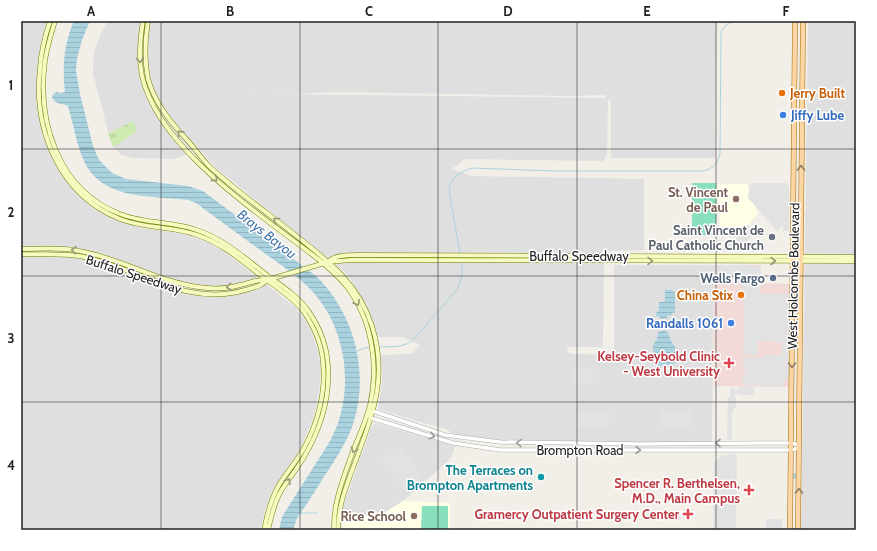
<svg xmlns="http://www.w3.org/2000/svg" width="877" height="551" font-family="Cabin,sans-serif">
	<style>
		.residential { fill: #e0dfdf; fill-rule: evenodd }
		.commercial { fill: #f2dad9 }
		.education { fill: #ffffe5 }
		.grass { fill: url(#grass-tufts) }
		.pitch { fill: #88e0be }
		.parking { fill: #e2e2e2 }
		.water { fill: url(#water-rules) }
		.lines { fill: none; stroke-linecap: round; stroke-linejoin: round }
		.stream { stroke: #aad3df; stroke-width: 1 }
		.river { stroke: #aad3df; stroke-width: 5.5 }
		.tertiary-casing { stroke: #a9a9a9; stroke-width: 4.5 }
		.secondary-casing { stroke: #707d05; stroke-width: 5 }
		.primary-casing { stroke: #a06b00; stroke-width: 5.5 }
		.tertiary { stroke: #fff; stroke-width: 3.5 }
		.secondary { stroke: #f7fabf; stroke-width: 4 }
		.primary { stroke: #fcd6a4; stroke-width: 4.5 }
		.oneway { stroke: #979978 }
		.oneway2 { stroke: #8f7c63 }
		.oneway3 { stroke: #9c9c9c }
		.grid { fill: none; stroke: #222; stroke-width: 1; stroke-opacity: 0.55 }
		.food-dot { fill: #e8710a; stroke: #fff; stroke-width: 1.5 }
		.shop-dot { fill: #3f7fe0; stroke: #fff; stroke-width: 1.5 }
		.education-dot { fill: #8d6e63; stroke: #fff; stroke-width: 1.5 }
		.worship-dot { fill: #6b7280; stroke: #fff; stroke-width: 1.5 }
		.service-dot { fill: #5c6f8a; stroke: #fff; stroke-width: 1.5 }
		.health-dot { fill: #e0444e; stroke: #fff; stroke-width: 1.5 }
		.culture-dot { fill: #0f9aa8; stroke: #fff; stroke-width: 1.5 }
		.labels { text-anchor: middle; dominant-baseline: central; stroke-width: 3; stroke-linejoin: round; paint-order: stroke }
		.food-label { font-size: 13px; font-weight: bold; fill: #c56008; stroke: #fff; text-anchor: start }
		.shop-label { font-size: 13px; font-weight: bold; fill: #366cbe; stroke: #fff; text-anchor: start }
		.education-label { font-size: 13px; font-weight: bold; fill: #785e54; stroke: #fff; text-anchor: end }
		.worship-label { font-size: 13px; font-weight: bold; fill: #5b616d; stroke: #fff; text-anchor: end }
		.street-label { font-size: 13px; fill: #222; stroke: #fff }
		.service-label { font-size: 13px; font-weight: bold; fill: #4e5e75; stroke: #fff; text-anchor: end }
		.health-label { font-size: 13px; font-weight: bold; fill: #be3a42; stroke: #fff; text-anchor: end }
		.culture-label { font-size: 13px; font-weight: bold; fill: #0d838f; stroke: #fff; text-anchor: end }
		.water-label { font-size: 14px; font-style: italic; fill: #4a7aab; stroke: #fff }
		.neatline { fill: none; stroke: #222; stroke-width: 1.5 }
		.grid-label { font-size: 13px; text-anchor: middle; font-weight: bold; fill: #222 }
	</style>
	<defs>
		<pattern id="grass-tufts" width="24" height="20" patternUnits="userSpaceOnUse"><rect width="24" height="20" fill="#cdebb0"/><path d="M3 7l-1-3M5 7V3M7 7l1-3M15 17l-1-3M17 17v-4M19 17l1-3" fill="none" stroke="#b0c997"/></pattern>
		<pattern id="water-rules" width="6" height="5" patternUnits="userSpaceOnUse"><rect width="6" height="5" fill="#aad3df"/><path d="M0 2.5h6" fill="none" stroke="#92b5bf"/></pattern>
	</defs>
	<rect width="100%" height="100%" fill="#f2efe9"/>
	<path class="residential" d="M21,21H48L39,60L37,74V95L41,121L46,143L53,160L61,175L75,191L89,205L106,216L115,220L141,228L186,234L205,241L222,250L295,307L307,323L314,338L318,352L321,369L319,392L314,416L301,447L273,490L265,511L260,530H21Z
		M108,21H720L717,22L715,158H611V102L608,98L607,155L603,161L464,159L458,165L451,169L473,176L644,179V250L604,251L603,347H567L568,352L571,354L609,355L614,349V265H714L712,443H520L455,435L446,429L413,420L378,409L382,381L381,355L412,354L420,345L403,337H378L366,305L351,280L343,271L215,167L196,145L184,156L174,159L133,158L122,155L114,148L110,139L93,73V62L95,49L102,31ZM330,92L569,96L605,95L607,98L203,93L296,94Z
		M808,21H856V530H801Z
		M375,423L455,446L451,458L446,463L403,501L386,512L373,518L342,509L371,428Z"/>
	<path class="commercial" d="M761,265V283L792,284L790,387L714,386V266Z"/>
	<path class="education" d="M719,184H747L758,214L738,235L724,228L720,239Z
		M403,501L450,503V530H343L342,509L373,518L386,512Z"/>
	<path class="grass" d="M133,121L137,131L113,147L108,134Z"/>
	<path class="pitch" d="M692,183H716V235H692Z
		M422,506H448V530H421Z"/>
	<path class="parking" d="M750,183H787V185L789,186V231H783V225L777,231L748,198Z
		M748,225L755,231L740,250L737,251L689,250V243L719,242L720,244H729Z
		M715,265L761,266L760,294H790L789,380H785L784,386L743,385V374L745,373L746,366H743V358H762L766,355H782V342L758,341V355H743L744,326L743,287L731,276H715Z
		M573,368H599V385H572Z
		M739,387H753L755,392L753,393V395H739V393L734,395V396L736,397V408H734L732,413V440H727L728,397H730L731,388H734V391L739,389Z
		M578,411H610L609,428H577Z
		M659,411H691V428H659Z
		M399,446L422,475L404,490L380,462Z
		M733,454L737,455L736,530H713L714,462L721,456Z
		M766,519H782V530H766Z"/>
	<path class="water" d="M74,21H90L82,40L77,59L76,71L80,94L93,146L99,160L112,173L126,179L188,186L203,191L316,276C356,315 371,377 351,430C344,446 335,460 325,475C316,490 307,504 297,518L293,530H279L282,517C293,499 305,481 316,463C324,451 332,439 337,426C354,380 344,322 308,287C296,275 281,265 267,255C244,238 220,221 196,203L188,200C150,195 101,201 83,159C76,142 73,123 68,106C62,103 55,105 52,97L54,93L57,92L60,93L65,92C62,68 64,43 74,21Z
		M665,290H672L675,293V313L673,312L672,315L667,316V318L661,319L659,316H656V313L659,310V302H665Z
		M665,330C671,334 669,341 675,346V362L672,366H656L653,363V345L657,339L658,333L660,331Z"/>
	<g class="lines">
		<path class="stream" d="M460,254L449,190C450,177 461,171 473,168L553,171H703C712,169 718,164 720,154L721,32C726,21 735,21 745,21
			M378,347C393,346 404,349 415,338L458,288L462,276V261
			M356,353L359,350L369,347
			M300,513H317"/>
		<path class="river" d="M794,476H795"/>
		<g class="tertiary-casing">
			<path id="tertiary" d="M371,412L373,411L445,435L500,442L641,444L764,443H791L799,445
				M369,415L371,418L453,443L500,450H791L799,448"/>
		</g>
		<g class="secondary-casing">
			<path id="secondary" d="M50,21C45,36 41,52 40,68C33,129 59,195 120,219C145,229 172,226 197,235C221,243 240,259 260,275C275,286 292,297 304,312C314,327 322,345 323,363C326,391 318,423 304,448C297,461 287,472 279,485C271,499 267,514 264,530
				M55,21C51,34 47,47 45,61C37,122 58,190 120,214C145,224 172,221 197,230C224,239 246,259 268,276C282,286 299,297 309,312C320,328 327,347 328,366C330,398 320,430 304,457C297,469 288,480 281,491C274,503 271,517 268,530
				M143,21C140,39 138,57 142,76C159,151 265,217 323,263C331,270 340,278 347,287C372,320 379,365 370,405C366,421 359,436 353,451C344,477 333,502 334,530
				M148,21C145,40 144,59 148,79C155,104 172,124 189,142C196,150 202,159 209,166C237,192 269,214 299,238C332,264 359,285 372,326C389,380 371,418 353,468C345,489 338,508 338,530
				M21,249C40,249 60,247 79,251C120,258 156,281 198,287C211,289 227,289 240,285C250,283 257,279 267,280L328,262L351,260L856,261
				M21,254C40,255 60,253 79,256C135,266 186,308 245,290C253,288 262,286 267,280
				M329,261C335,255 349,255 358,255L856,257"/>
		</g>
		<g class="primary-casing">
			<path id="primary" d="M790,530L795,21
				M798,530L803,21"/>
		</g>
		<use href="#tertiary" class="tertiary"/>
		<use href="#secondary" class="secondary"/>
		<use href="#primary" class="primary"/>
	</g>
	<defs><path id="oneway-chevron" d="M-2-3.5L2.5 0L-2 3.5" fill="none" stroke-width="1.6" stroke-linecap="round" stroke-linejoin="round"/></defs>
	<g class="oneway">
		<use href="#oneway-chevron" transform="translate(140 60) rotate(85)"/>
		<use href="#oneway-chevron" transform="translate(180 133) rotate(-132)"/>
		<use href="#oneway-chevron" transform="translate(215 179) rotate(41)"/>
		<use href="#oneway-chevron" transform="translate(276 220) rotate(-142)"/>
		<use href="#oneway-chevron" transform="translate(74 250) rotate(-173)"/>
		<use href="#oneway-chevron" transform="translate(650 261) rotate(1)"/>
		<use href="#oneway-chevron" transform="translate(773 261)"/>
		<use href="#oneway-chevron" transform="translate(229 287) rotate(173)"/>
		<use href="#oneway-chevron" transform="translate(357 303) rotate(63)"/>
		<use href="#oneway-chevron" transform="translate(354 450) rotate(110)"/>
		<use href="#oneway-chevron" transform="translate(288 481) rotate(-56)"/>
	</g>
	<g class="oneway2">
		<use href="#oneway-chevron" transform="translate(801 168) rotate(-90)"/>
		<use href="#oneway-chevron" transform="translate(792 365) rotate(91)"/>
		<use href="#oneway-chevron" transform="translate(799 491) rotate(-89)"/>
	</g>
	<g class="oneway3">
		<use href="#oneway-chevron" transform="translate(432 436) rotate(17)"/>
		<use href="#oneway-chevron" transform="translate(519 443) rotate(-179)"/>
		<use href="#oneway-chevron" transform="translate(718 443) rotate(180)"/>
		<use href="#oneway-chevron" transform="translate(638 450)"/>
	</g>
	<path class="grid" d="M161,21V530M300,21V530M438,21V530M577,21V530M716,21V530M21,149H856M21,276H856M21,402H856"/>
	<g class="food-dot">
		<circle cx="782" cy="93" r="4"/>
		<circle cx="741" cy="295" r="4"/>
	</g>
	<g class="shop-dot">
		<circle cx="783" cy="115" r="4"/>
		<circle cx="731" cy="323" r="4"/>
	</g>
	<g class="education-dot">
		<circle cx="736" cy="199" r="4"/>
		<circle cx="414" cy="516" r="4"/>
	</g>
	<circle class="worship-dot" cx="772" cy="237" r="4"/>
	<circle class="service-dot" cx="773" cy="278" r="4"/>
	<g class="health-dot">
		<path d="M727 357h4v4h4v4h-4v4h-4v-4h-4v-4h4z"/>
		<path d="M747 484h4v4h4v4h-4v4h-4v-4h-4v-4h4z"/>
		<path d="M686 508h4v4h4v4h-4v4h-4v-4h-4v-4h4z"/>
	</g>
	<circle class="culture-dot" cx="541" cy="477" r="4"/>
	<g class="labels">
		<g class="food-label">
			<text x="790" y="93">Jerry Built</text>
			<text x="733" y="295" text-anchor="end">China Stix</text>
		</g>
		<g class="shop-label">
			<text x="791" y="115">Jiffy Lube</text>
			<text x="723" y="323" text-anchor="end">Randalls 1061</text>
		</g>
		<g class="education-label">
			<text x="728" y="192">St. Vincent<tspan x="728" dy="15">de Paul</tspan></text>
			<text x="406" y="516">Rice School</text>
		</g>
		<g class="worship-label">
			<text x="764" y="230">Saint Vincent de<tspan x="764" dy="15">Paul Catholic Church</tspan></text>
		</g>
		<g class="street-label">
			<text x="579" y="256">Buffalo Speedway</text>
			<text transform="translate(134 274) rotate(18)">Buffalo Speedway</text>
			<text transform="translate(793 276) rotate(-89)">West Holcombe Boulevard</text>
			<text x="580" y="450">Brompton Road</text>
		</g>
		<g class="service-label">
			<text x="765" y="278">Wells Fargo</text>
		</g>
		<g class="health-label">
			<text x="720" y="356">Kelsey-Seybold Clinic<tspan x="720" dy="15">- West University</tspan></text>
			<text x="740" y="483">Spencer R. Berthelsen,<tspan x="740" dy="15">M.D., Main Campus</tspan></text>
			<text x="679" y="514">Gramercy Outpatient Surgery Center</text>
		</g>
		<g class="culture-label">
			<text x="533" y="470">The Terraces on<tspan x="533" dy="15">Brompton Apartments</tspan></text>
		</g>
		<g class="water-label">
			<text transform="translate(267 234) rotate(38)">Brays Bayou</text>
		</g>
	</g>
	<rect width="877" height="551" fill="none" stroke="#ffffff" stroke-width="44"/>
	<rect x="22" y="22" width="833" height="507" class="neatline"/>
	<g class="grid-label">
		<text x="91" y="16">A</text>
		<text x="230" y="16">B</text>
		<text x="369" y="16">C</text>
		<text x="508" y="16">D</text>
		<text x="647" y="16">E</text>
		<text x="786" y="16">F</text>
		<text x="11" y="90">1</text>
		<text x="11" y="217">2</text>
		<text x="11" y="343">3</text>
		<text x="11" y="470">4</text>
	</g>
</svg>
